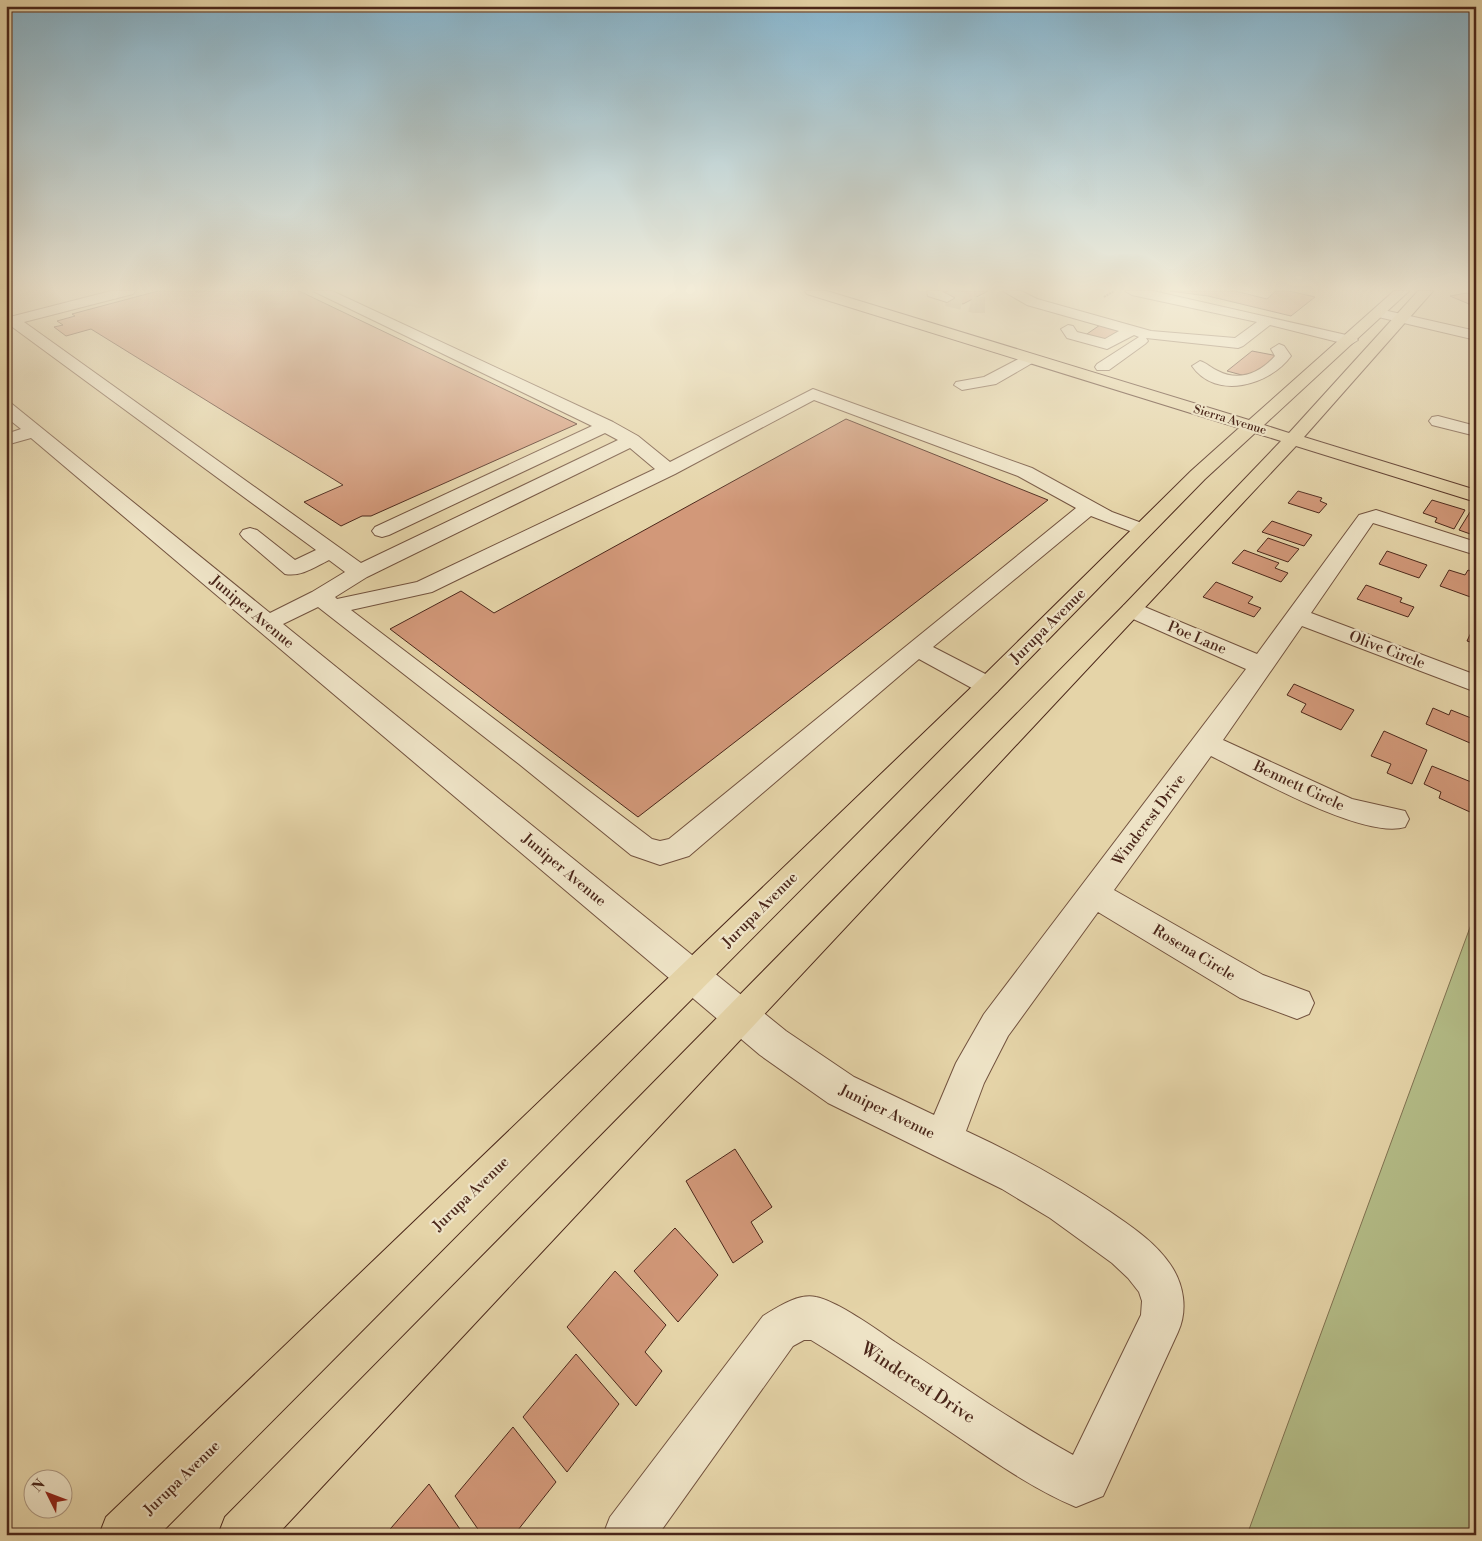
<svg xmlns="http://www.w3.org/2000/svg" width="1482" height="1541" font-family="'Libre Bodoni',serif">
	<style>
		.green { fill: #b4bd88; stroke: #807251 }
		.building { fill: #d29879; stroke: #4b271a }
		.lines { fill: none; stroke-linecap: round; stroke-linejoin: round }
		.minor-tunnel { stroke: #c6b18c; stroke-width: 16; stroke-dasharray: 16 8; stroke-linecap: butt }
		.minor-casing { stroke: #72523e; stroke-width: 2 }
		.major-casing { stroke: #4b271a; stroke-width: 2 }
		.path { stroke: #4b271a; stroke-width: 2; stroke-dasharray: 2 1; stroke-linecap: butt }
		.minor { fill: #eee3c6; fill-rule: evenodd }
		.major { fill: #e5d4a8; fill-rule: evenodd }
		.labels { text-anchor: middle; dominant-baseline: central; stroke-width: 4.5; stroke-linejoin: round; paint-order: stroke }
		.far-street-label { font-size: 12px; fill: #4b271a; stroke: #eee3c6 }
		.street-label { font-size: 15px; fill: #4b271a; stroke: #eee3c6 }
		.near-street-label { font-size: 18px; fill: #4b271a; stroke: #eee3c6 }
	</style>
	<rect width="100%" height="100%" fill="#e5d4a8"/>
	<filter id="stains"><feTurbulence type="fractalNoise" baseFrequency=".004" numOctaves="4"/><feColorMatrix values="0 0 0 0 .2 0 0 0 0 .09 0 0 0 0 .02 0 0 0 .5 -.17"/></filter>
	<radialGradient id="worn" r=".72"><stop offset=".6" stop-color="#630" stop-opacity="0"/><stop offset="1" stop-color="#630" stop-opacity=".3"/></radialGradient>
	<path class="green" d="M1476,911V1535H1247Z"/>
	<path class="building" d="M158,291H299L577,424L371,516H362L341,526L304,502L343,485L91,329L66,336L54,327L63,325L57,321L75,316L72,314Z
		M940,291H988L963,304L947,299Z
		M1170,291H1235L1267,299L1276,291H1289L1315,297L1291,316L1208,296Z
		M1467,293L1476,296V303L1469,304L1450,296Z
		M1100,325L1123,331L1108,342L1084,336Z
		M1252,351L1278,356L1249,377L1227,371Z
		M846,419L1048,500L638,817L390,629L461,591L494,613Z
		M1298,491L1322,498L1320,501L1327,504L1319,513L1288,503Z
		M1432,500L1465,510L1454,529L1435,522L1437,518L1423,513Z
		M1470,512L1476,514V536L1459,530Z
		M1272,521L1312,535L1304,546L1262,532Z
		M1268,538L1299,549L1288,562L1257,551Z
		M1244,550L1279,563L1275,568L1288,573L1281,582L1232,563Z
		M1387,551L1427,565L1419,578L1379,564Z
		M1449,570L1465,575L1468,570L1476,573V599L1440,586Z
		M1216,582L1253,597L1248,603L1261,608L1254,617L1203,597Z
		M1366,585L1402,598L1400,602L1414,607L1408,617L1357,599Z
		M1476,622V644L1467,641Z
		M1294,684L1354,710L1341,730L1301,712L1306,704L1287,695Z
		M1433,708L1449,715L1451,710L1476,720V730L1470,743L1426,724Z
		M1384,731L1427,750L1412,784L1387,773L1391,764L1371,756Z
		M1432,766L1476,784V796L1470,812L1439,798L1441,792L1424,784Z
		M735,1149L772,1207L751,1222L763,1242L733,1263L686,1181Z
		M675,1228L718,1275L678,1322L634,1271Z
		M615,1271L666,1325L645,1352L662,1371L636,1406L567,1327Z
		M576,1354L619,1404L567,1472L523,1417Z
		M513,1427L556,1482L514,1535H482L455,1496Z
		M429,1484L464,1535H385Z"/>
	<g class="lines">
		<path class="minor-tunnel" d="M947,298L974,305H985"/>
		<g class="minor-casing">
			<path id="minor" d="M111,291H135L133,294L24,322L361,563L618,440L605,433L389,535L382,537L375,535L372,531L375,527L592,426L313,291H332L613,422L638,436L670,462L813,389L1032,468L1112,512L1150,526L1153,530L1150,534L1143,536L1091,516L933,647L997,680L1001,686L997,692L988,694L979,692L919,659L689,856L660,865L631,855L519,764L318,607L283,624L786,1031L854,1077L934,1115L956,1063L984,1014L1246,669L1124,615L1121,610L1124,605L1132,603L1140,605L1257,654L1359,515L1376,510L1476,542V555L1373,523L1311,613L1476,675V692L1302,626L1223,740L1352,799L1405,811L1409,819L1405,827C1364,840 1252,776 1211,756L1114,890L1263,975L1309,992L1314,1003L1309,1014L1297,1019L1240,998L1098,912L1008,1036L984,1083L966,1131C1016,1154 1063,1180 1109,1211C1132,1227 1154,1241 1170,1264C1184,1284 1188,1310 1178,1332L1103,1496L1076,1507C1035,1490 998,1464 961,1439C911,1405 862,1371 811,1340H804L793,1346L658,1535H603L610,1517L763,1316C778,1307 798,1293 816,1297C837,1301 876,1329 895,1342C954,1380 1011,1421 1073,1455L1141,1315L1142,1301L1139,1292L1128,1278L1112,1263L1050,1218L1002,1189L828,1103L760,1055L31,438L6,445V434L21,429L6,417V403L12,404L270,613L312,592L345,572L329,560C315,567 301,577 285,574L243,538L240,534L243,530L250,528L257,530L295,560L316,550L11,326L6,327V318ZM814,400L1018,476L1076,508L669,839L660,841L652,839L351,610L432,592L675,474ZM630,448L655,469L417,582L337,599L335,597L367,577Z
				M927,291H941L954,298L947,302L928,296Z
				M1003,291H1021L1037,299L1151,331L1235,338L1257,322L1132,295L1125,291H1153L1355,337L1358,340L1350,345L1270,325L1243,346L1238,348L1146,338L1148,341L1145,344L1109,370H1097L1095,367L1097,364L1139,337L1134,335L1107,349L1067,338L1061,329L1068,325L1073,326L1077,332L1105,339L1119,331L1027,305Z
				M1379,309L1476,331V340L1374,316L1372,313Z
				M1279,344L1284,346L1291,356C1270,385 1216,401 1192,366L1200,361C1207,363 1211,368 1218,371C1239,382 1260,373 1275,356L1271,349Z
				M1028,354L1036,359L1034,362L996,384L962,390L954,385L956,382L984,377Z
				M1438,416L1476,426V436L1432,425L1429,421L1432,417Z"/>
		</g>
		<g class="major-casing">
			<path id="major" d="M805,291H827L1249,420L1394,291H1409L1264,425L1289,433L1418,291H1433L1304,437L1476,490V502L1296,446L277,1535H218L225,1517L1124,605L1281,441L1255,433L1205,479L997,692L159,1535H99L106,1517L979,680L1191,471L1239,428L807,294Z"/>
		</g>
		<path class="path" d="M1104,297L1114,291"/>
		<use href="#minor" class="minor"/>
		<use href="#major" class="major"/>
	</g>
	<linearGradient id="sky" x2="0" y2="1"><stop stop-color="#87b6cf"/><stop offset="0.57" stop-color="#f3ecd8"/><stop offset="1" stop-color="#f3ecd8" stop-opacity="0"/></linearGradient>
	<rect width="1482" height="507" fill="url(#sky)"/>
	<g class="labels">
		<g class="far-street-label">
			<text transform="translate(1230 420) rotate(17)">Sierra Avenue</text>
		</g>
		<g class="street-label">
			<text transform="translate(252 612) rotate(40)">Juniper Avenue</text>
			<text transform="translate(1048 626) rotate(-45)">Jurupa Avenue</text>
			<text transform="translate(1197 638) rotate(23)">Poe Lane</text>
			<text transform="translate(1387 650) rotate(21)">Olive Circle</text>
			<text transform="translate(1299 786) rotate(25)">Bennett Circle</text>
			<text transform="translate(1149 820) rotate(-53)">Windcrest Drive</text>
			<text transform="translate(564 870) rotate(40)">Juniper Avenue</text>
			<text transform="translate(760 910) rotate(-45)">Jurupa Avenue</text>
			<text transform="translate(1194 953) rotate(31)">Rosena Circle</text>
			<text transform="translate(887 1112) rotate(26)">Juniper Avenue</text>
			<text transform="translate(471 1194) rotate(-44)">Jurupa Avenue</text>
			<text transform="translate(182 1478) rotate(-44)">Jurupa Avenue</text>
		</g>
		<g class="near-street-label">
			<text transform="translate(918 1383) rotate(33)">Windcrest Drive</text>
		</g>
	</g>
	<rect width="1482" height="1541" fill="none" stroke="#e5d4a8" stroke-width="25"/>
	<rect x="8" y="8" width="1467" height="1526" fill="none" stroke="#4b271a" stroke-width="2.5"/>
	<rect x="12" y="12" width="1457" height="1516" fill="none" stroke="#4b271a"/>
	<g transform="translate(48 1494) rotate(312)"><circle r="24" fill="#eee3c6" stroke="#ad9881"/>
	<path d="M0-4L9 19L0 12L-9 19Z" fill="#8f2418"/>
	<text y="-8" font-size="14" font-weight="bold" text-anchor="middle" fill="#4b271a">N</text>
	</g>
	<rect width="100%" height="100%" filter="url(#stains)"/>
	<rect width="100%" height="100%" fill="url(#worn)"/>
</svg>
